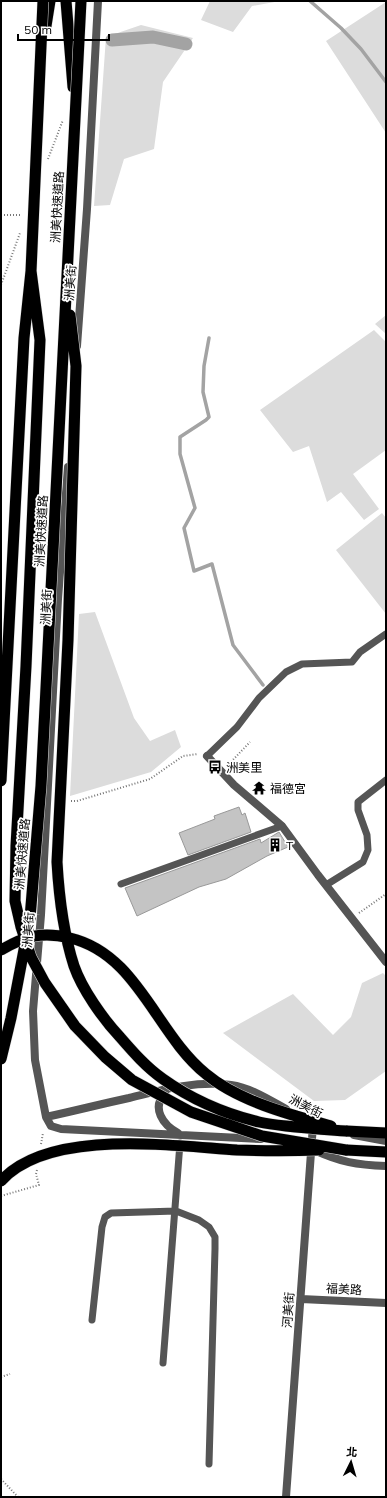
<svg xmlns="http://www.w3.org/2000/svg" width="387" height="1498" font-family="Mulish,'Noto Sans TC',sans-serif">
	<style>
		.green { fill: #dcdcdc }
		.lines { fill: none; stroke-linecap: round; stroke-linejoin: round }
		.stream { stroke: #a3a3a3; stroke-width: 3.5 }
		.canal { stroke: #a3a3a3; stroke-width: 13 }
		.building { fill: #c4c4c4; stroke: #999 }
		.trunk-casing { stroke: #dbdbdb; stroke-width: 12 }
		.path { stroke: #777; stroke-width: 2; stroke-dasharray: 1 2; stroke-linecap: butt }
		.service { stroke: #555; stroke-width: 7 }
		.minor { stroke: #555; stroke-width: 8 }
		.trunk { stroke: #000; stroke-width: 11 }
		.trunk-bridge-casing { stroke: #dbdbdb; stroke-width: 12; stroke-linecap: butt }
		.trunk-bridge { stroke: #000; stroke-width: 11 }
		.labels { text-anchor: middle; dominant-baseline: central; stroke-width: 3.5; stroke-linejoin: round; paint-order: stroke }
		.street-label { font-size: 12px; fill: #000; stroke: #fff }
		.poi-label { font-size: 12px; fill: #000; stroke: #fff; text-anchor: start }
	</style>
	<rect width="100%" height="100%" fill="#fff"/>
	<path class="green" d="M210,1H280L252,6L233,32L201,20Z
		M386,2V133L326,41Z
		M141,25L193,38L163,82L154,149L124,159L110,205L94,206L106,37Z
		M386,315V334L375,324Z
		M374,330L386,342V450L353,474L379,509L364,520L341,492L327,502L309,446L293,452L260,410Z
		M382,513L386,518V614L336,550Z
		M95,612L134,718L150,741L175,730L181,747L151,772L70,796L79,614Z
		M383,973L386,976V1071L345,1100L314,1101L223,1033L293,994L333,1035L351,1017L362,983Z"/>
	<g class="lines">
		<path class="stream" d="M310,1L341,28L361,49L386,82
			M209,338L204,366L203,392L209,417L206,420L180,437V454L195,508L184,528L194,571L212,564L233,645L263,685"/>
		<path class="canal" d="M112,40L153,37L186,44"/>
	</g>
	<path class="building" d="M239,807L242,815L245,813L251,832L188,855L179,833L215,819L214,816Z
		M279,832L288,847L267,856L226,879L199,887L137,916L125,888L260,839L261,843Z"/>
	<g class="lines">
		<g class="trunk-casing">
			<path id="trunk" d="M66,1L73,87
				M46,26L50,1
				M346,1131L386,1133
				M346,1150L386,1152"/>
		</g>
		<path class="path" d="M48,159L63,120
			M1,215H22
			M1,285L20,233
			M229,764L250,742
			M71,801H77L150,779L183,756L198,754
			M359,913L386,894
			M41,1144L43,1133
			M1,1196L39,1185L36,1174L37,1170
			M1,1377L10,1374
			M1,1479L18,1497"/>
		<path class="service" d="M207,756L237,727L259,698L286,672L302,664L352,662L360,652L386,634
			M121,884L282,826
			M326,885L363,862L368,850L367,835L358,810V802L386,780
			M92,1320L102,1227L105,1217L111,1213L176,1211L199,1220L209,1227L215,1237V1249L209,1464
			M163,1363L180,1143"/>
		<path class="minor" d="M77,346L87,209L98,1
			M68,467L58,599L41,915L33,1011L35,1060L46,1117L51,1126L61,1129L261,1139
			M207,756L234,785L282,826L318,875L386,962
			M165,1093C151,1108 163,1125 178,1133
			M46,1117C74,1111 101,1104 129,1098C161,1090 197,1080 231,1085C251,1088 268,1099 286,1109
			M354,1135L386,1141
			M314,1150C341,1162 356,1165 386,1166
			M301,1299L386,1303
			M286,1497L313,1125"/>
		<use href="#trunk" class="trunk"/>
		<g class="trunk-bridge-casing">
			<path id="trunk-bridge" d="M31,271L40,340L26,666L16,846L15,901L21,927L31,957L45,983L75,1026L105,1057L132,1080L191,1112L262,1136L346,1150
				M70,315L76,366L68,640L57,862C59,897 63,932 74,966C82,989 103,1019 120,1037C133,1052 146,1067 163,1079C191,1099 226,1114 259,1122C268,1124 277,1125 286,1126C306,1128 326,1130 346,1131
				M1,781L24,338L31,271L43,1
				M1,950C25,936 42,931 70,938C138,954 156,1034 206,1074C238,1101 291,1115 331,1126
				M1,1059L11,1018L30,918L41,786L81,1
				M1,1181C49,1128 173,1146 237,1150C265,1151 292,1151 319,1150"/>
		</g>
		<use href="#trunk-bridge" class="trunk-bridge"/>
	</g>
	<defs>
		<g id="bus-bare" transform="scale(1.08)"><path d="M-5-6H5V4H4V6H2V4H-2V6H-4V4H-5ZM-3.5-4V0h7V-4ZM-3.5 1.2v1.5H-2V1.2ZM2 1.2v1.5H3.5V1.2Z" fill="#000" stroke="#fff" stroke-width="2.5" paint-order="stroke"/></g>
		<g id="temple-bare" transform="scale(1.08)"><path d="M0-6L5-2H3V0L6.5 2.5H4V6H1.5V3h-3V6H-4V2.5H-6.5L-3 0V-2H-5Z" fill="#000" stroke="#fff" stroke-width="2.5" paint-order="stroke"/></g>
		<g id="building-bare" transform="scale(1.08)"><path d="M-4-6H4V6H1V3H-1V6H-4ZM-2.5-4.3h1.7v1.8h-1.7ZM.8-4.3h1.7v1.8H.8ZM-2.5-1h1.7V.8h-1.7ZM.8-1h1.7V.8H.8Z" fill="#000" stroke="#fff" stroke-width="2.5" paint-order="stroke"/></g>
	</defs>
	<g fill-rule="evenodd">
		<use href="#bus-bare" x="215" y="767"/>
		<use href="#temple-bare" x="259" y="788"/>
		<use href="#building-bare" x="275" y="845"/>
	</g>
	<g class="labels">
		<g class="street-label">
			<text transform="translate(57 207) rotate(-87)">洲美快速道路</text>
			<text transform="translate(70 283) rotate(-86)">洲美街</text>
			<text transform="translate(41 531) rotate(-87)">洲美快速道路</text>
			<text transform="translate(46 607) rotate(-87)">洲美街</text>
			<text transform="translate(22 854) rotate(-85)">洲美快速道路</text>
			<text transform="translate(28 930) rotate(-86)">洲美街</text>
			<text transform="translate(306 1106) rotate(27)">洲美街</text>
			<text transform="translate(344 1289) rotate(3)">福美路</text>
			<text transform="translate(288 1310) rotate(-86)">河美街</text>
		</g>
		<g class="poi-label">
			<text x="226" y="767">洲美里</text>
			<text x="270" y="788">福德宮</text>
			<text x="286" y="845">T</text>
		</g>
	</g>
	<rect width="387" height="1498" fill="none" stroke="#000000" stroke-width="4"/>
	<g transform="translate(351 1462) rotate(5)" stroke="#ffffff" stroke-width="3" paint-order="stroke">
	<path d="M0-3L7 15L0 10L-7 15Z" fill="#000000"/>
	<text y="-6" font-size="11" font-weight="bold" text-anchor="middle" fill="#000000">北</text>
	</g>
	<path d="M18 34v6h91v-6" fill="none" stroke="#000000" stroke-width="2"/>
	<text x="24" y="34" font-size="12" fill="#000000" stroke="#ffffff" stroke-width="3" paint-order="stroke">50 m</text>
</svg>
